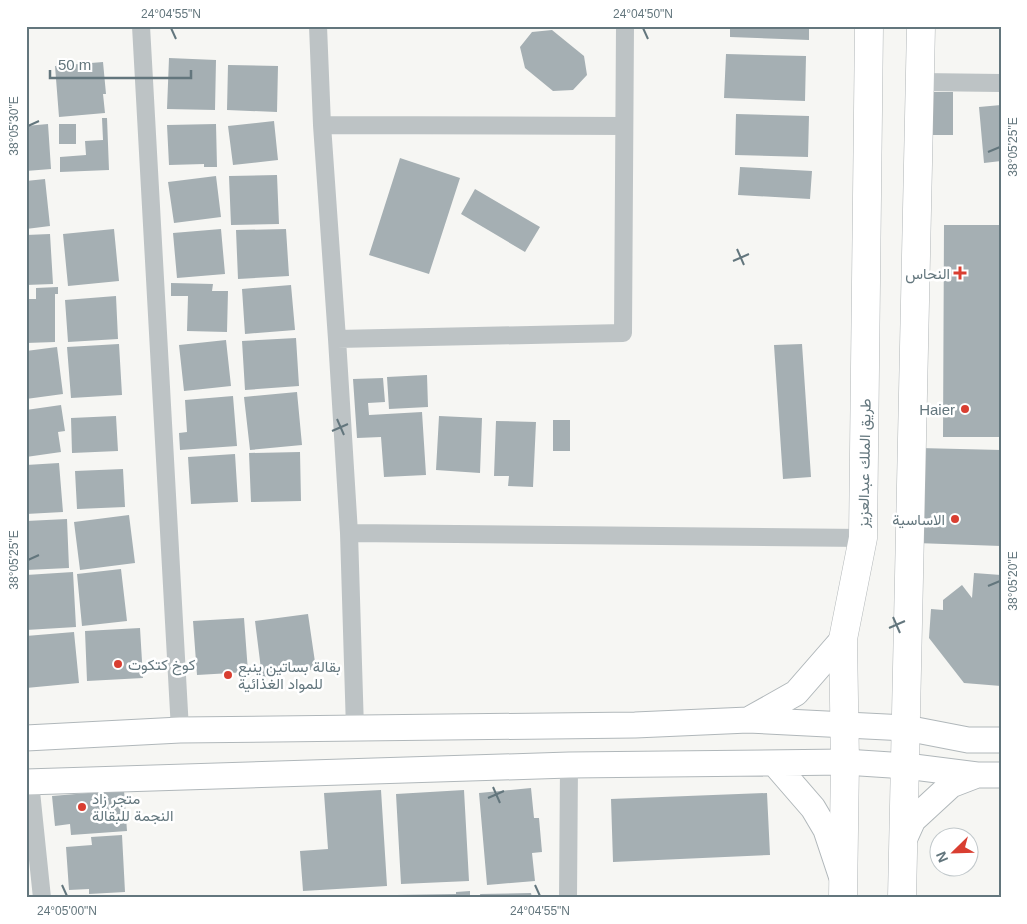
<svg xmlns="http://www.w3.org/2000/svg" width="1027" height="924" font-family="Helvetica,Vazirmatn,sans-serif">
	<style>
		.building { fill: #a5afb3 }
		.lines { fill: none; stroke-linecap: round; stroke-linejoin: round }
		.secondary-casing { stroke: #b0b7ba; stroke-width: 27 }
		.highway-casing { stroke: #b1b6b8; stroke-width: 29 }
		.street { stroke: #bdc3c5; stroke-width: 18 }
		.secondary { stroke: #fff; stroke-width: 25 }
		.highway { stroke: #fff; stroke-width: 28 }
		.ticks { fill: none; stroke: #63767d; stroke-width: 2 }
		.poi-dot { fill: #d93e31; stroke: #fff; stroke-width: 2 }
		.labels { text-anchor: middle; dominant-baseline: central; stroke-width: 5; stroke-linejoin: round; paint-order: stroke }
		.poi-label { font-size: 15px; fill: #63767d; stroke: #fff; text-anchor: end }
		.street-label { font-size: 15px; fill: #63767d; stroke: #fff }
		.neatline { fill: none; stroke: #63767d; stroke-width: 2 }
		.ticks-label { font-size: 12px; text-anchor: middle; fill: #63767d }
	</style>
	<rect width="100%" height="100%" fill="#f6f6f3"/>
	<path class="building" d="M730,26H809V40L730,37Z
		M552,30L584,56L587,75L573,90L553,91L525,68L520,47L532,32Z
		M726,54L806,56L805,101L724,98Z
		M169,58L216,60L215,110L167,109Z
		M103,62L106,94H103L105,113L59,117L55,66Z
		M228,65L278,66L277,112L227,110Z
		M930,92H953V135H930Z
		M1001,105V161L984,163L979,107Z
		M736,114L809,116L808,157L735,155Z
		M102,118H107L109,170L60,172V157L86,155L85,141L103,140Z
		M274,121L278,160L233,165L228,126Z
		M48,124L51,169L26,171V126Z
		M59,124H76V144H59Z
		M216,124L217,167H204V164L169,165L167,125Z
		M400,158L460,178L429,274L369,255Z
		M740,167L812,171L810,199L738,195Z
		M277,175L279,224L231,225L229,176Z
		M216,176L221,217L174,223L168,182Z
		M45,179L50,226L26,229V181Z
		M475,189L540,227L525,252L461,214Z
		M944,225H1001V437H943Z
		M114,229L119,281L68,286L63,234Z
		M221,229L225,274L177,278L173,233Z
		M286,229L289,276L238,279L236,230Z
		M50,234L53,284L26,285V235Z
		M171,283L213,284L212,291H228L227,332L187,331L188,296H171Z
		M291,285L295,330L245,334L242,289Z
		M58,287V294H55V342L26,343V299H36V288Z
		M116,296L118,339L68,342L65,300Z
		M296,338L299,386L245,390L242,341Z
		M226,340L231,386L184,391L179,345Z
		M119,344L122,395L71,398L67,347Z
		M802,344L811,477L783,479L774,345Z
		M57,347L63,394L26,399V351Z
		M427,375L428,407L389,409L387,377Z
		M383,378L385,402L368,403L369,415L422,412L426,475L384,477L381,437L357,438L353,379Z
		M297,392L302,445L250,450L244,397Z
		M233,396L237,446L180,450L179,433L187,432L185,400Z
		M61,405L65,431L58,432L61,452L26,457V410Z
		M116,416L118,451L72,453L71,418Z
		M439,416L482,418L480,473L436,470Z
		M553,420H570V451H553Z
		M496,421L536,422L533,487L508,486L509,476H494Z
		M919,448L1001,450V546L916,543Z
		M300,452L301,501L251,502L249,453Z
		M235,454L238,502L191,504L188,457Z
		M59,463L63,512L26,514V465Z
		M123,469L125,507L77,509L75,471Z
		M129,515L135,563L80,570L74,522Z
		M67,519L69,568L26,570V521Z
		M121,569L127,621L82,626L77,574Z
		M73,572L76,627L26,630V575Z
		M974,573L1001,575V686L964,683L929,638L931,609L943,610V600L962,585L972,598Z
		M308,614L316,669L262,677L255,621Z
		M244,618L248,672L197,675L193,621Z
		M140,628L143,678L87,681L85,631Z
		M74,632L79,683L26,688V636Z
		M531,788L534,818H539L542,852L532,853L535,881L487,885L479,793Z
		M124,790L127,831L71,835L70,824L55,826L52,796Z
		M381,790L387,886L303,891L300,851L328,849L324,793Z
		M464,790L469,881L401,884L396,794Z
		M767,793L770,855L613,862L611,799Z
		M122,835L125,892L89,894V889L69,890L66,847L92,845L91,837Z
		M470,891V898H396V895L456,894V892Z
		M531,893L532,898H481L480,894Z"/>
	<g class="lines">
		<g class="secondary-casing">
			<path id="secondary" d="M748,720L796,693L843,639
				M26,738L180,730L635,725L748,720L906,728L968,740H1001
				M774,763L813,808L826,830L841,875
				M26,782L569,765L845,762L906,766L977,775H1001
				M903,842L913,820L951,785L977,775"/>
		</g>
		<g class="highway-casing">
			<path id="highway" d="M843,898L845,762L843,639L863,538L869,26
				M902,898L921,26"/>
		</g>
		<path class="street" d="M141,26L180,730
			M318,26L322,125L337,339
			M920,82L1001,83
			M322,125L624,126
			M349,533L863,538
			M355,729L349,533L337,339L623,333L625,26
			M30,782L42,898
			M568,898L569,765"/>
		<use href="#secondary" class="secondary"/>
		<use href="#highway" class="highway"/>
	</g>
	<path class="ticks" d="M171,28L176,39M643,28L648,39M28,126L39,121M988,152L1000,147M737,249L744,265M733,261L749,254M337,419L344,435M332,431L348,424M28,560L39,555M988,586L1000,581M893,617L900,633M889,628L905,621M493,787L500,803M488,798L504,791M62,885L67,896M535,885L540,896"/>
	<g class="poi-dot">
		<path d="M957.5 265.5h5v5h5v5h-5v5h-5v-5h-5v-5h5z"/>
		<circle cx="965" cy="409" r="5"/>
		<circle cx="955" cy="519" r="5"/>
		<circle cx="118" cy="664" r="5"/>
		<circle cx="228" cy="675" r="5"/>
		<circle cx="82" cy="807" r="5"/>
	</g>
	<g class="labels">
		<g class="poi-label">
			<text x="950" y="273">النحاس</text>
			<text x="955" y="409">Haier</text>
			<text x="945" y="519">الاساسية</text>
			<text x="128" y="664" text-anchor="start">كوخ كتكوت</text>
			<text x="238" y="666" text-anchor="start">بقالة بساتين ينبع<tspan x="238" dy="17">للمواد الغذائية</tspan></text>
			<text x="92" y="798" text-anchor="start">متجر زاد<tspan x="92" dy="17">النجمة للبقالة</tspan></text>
		</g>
		<g class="street-label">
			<text transform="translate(864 463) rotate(-89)">طريق الملك عبدالعزيز</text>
		</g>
	</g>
	<rect width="1027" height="924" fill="none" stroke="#ffffff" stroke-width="55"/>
	<g transform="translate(954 852) rotate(247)"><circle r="24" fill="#ffffff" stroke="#c1c8cb"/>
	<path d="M0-4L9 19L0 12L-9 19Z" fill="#d93e31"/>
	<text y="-8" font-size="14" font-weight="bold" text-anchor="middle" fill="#63767d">N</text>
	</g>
	<path d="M50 70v8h141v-8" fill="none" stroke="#63767d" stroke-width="2.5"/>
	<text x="58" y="70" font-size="15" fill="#63767d" stroke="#ffffff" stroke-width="4" paint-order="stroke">50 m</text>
	<rect x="28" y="28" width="972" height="868" class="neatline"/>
	<g class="ticks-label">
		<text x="171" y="18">24°04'55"N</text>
		<text x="643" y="18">24°04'50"N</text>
		<text transform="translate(14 126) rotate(-90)" y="4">38°05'30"E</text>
		<text transform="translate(1013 147) rotate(-90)" y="4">38°05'25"E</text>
		<text transform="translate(14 560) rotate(-90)" y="4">38°05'25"E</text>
		<text transform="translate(1013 581) rotate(-90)" y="4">38°05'20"E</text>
		<text x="67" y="915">24°05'00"N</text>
		<text x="540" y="915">24°04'55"N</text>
	</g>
</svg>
